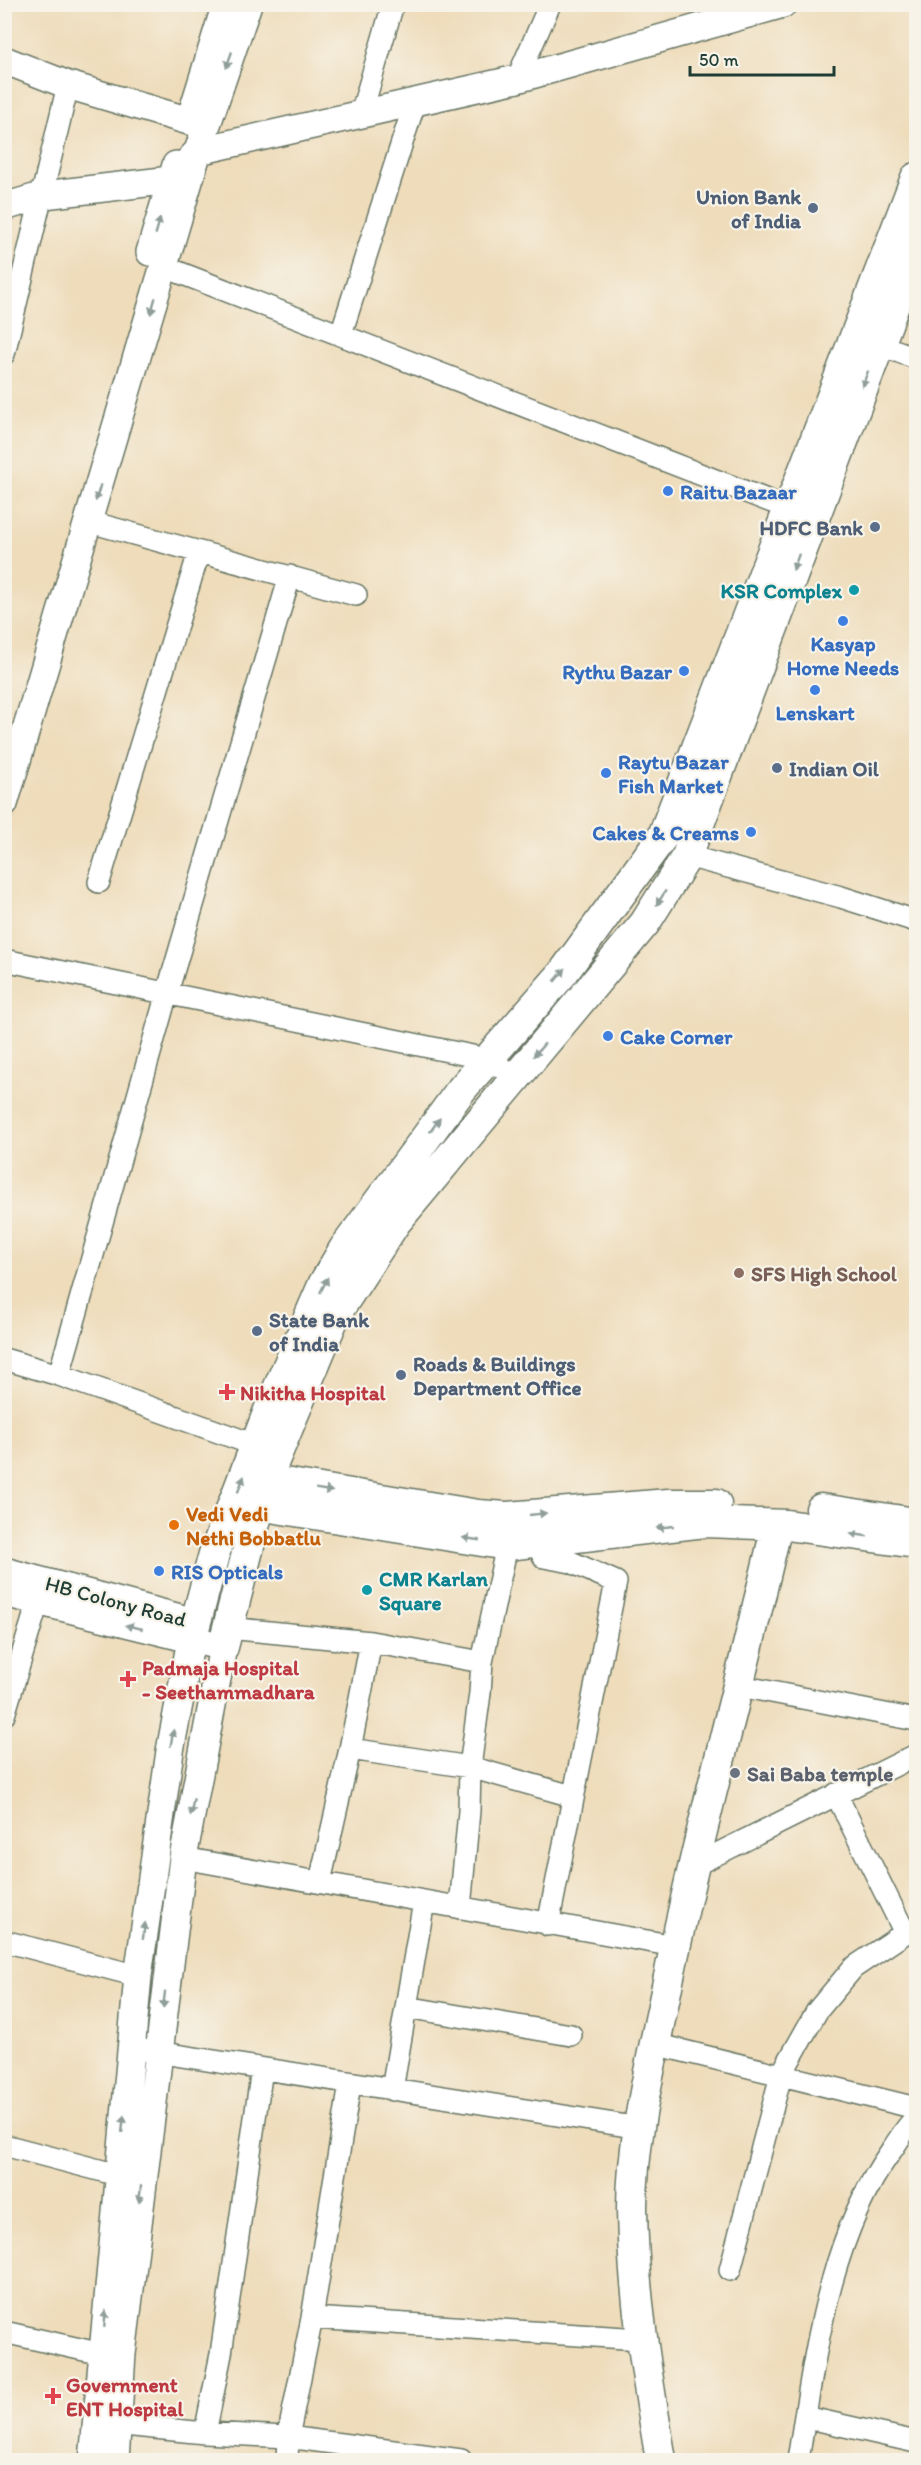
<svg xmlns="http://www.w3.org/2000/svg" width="921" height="2465" font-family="Itim,sans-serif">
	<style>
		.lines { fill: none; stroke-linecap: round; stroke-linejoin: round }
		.minor-casing { stroke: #677563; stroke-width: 24 }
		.tertiary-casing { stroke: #677563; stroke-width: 30 }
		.secondary-casing { stroke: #677563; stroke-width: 33 }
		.minor { stroke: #fff; stroke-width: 21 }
		.tertiary { stroke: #fff; stroke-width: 27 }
		.secondary { stroke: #fff; stroke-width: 30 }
		.oneway { fill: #8f9e9a }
		.service-dot { fill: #5c6f8a; stroke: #f7f3e8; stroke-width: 2 }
		.shop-dot { fill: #3f7fe0; stroke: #f7f3e8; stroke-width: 2 }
		.culture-dot { fill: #0f9aa8; stroke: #f7f3e8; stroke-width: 2 }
		.education-dot { fill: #8d6e63; stroke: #f7f3e8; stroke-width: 2 }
		.health-dot { fill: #e0444e; stroke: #f7f3e8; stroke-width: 2 }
		.food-dot { fill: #e8710a; stroke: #f7f3e8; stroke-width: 2 }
		.worship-dot { fill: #6b7280; stroke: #f7f3e8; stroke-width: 2 }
		.labels { text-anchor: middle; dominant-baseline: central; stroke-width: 4.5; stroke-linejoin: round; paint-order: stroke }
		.service-label { font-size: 21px; font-weight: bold; fill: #4e5e75; stroke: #f7f3e8; text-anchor: start }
		.shop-label { font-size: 21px; font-weight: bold; fill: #366cbe; stroke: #f7f3e8; text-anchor: start }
		.culture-label { font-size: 21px; font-weight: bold; fill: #0d838f; stroke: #f7f3e8; text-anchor: end }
		.education-label { font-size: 21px; font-weight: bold; fill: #785e54; stroke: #f7f3e8; text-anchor: start }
		.health-label { font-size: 21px; font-weight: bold; fill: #be3a42; stroke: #f7f3e8; text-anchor: start }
		.food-label { font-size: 21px; font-weight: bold; fill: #c56008; stroke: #f7f3e8; text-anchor: start }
		.street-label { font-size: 21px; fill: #1f3d34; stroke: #f7f3e8 }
		.worship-label { font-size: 21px; font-weight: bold; fill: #5b616d; stroke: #f7f3e8; text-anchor: start }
	</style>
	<rect width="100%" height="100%" fill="#f7f3e8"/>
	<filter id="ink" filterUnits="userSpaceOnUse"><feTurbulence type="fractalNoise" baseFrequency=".0167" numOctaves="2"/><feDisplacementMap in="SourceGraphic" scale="12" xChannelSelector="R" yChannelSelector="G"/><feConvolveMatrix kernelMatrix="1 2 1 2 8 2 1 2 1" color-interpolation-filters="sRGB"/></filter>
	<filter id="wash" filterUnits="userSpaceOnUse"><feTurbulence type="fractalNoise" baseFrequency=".008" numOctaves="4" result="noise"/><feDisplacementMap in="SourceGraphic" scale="24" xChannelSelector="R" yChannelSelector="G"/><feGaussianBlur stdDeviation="1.35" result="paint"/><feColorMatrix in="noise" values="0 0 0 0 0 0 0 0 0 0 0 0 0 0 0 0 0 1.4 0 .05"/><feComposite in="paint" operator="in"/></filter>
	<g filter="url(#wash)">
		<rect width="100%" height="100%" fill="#eedcba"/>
	</g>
	<g filter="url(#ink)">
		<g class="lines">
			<g class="minor-casing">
				<path id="minor" d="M517,79L550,4
					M361,114L393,4
					M165,267L790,509
					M341,334L415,102
					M866,340L916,358
					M4,354L68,85
					M90,522L356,595
					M687,856L841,897L916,921
					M99,882L199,552
					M4,960L487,1059L516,1076
					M4,1359L59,1375L255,1445
					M59,1375L167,993L290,576
					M535,1541L544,1557L571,1562L616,1582L548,1925
					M228,1628L371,1642L482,1662
					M740,1686L916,1720
					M4,1715L38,1602
					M350,1749L470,1767L572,1796
					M836,1794L905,1933
					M183,1858L675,1946
					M693,1866L916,1755
					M320,1882L350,1749L371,1642
					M460,1908L469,1811L470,1767L480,1693L482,1662L507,1545V1532
					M4,1941L138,1976
					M406,2007L571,2035
					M655,2044L916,2108
					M131,2048L640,2128
					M392,2090L424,1901
					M4,2145L118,2175
					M730,2270L781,2075L817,2011L853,1968L905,1933L916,1930
					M312,2318L641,2339
					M4,2332L102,2354H119
					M805,2417L916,2442
					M103,2423L205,2433L288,2437L461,2460
					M205,2433L221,2354L262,2069
					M287,2460L288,2437L312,2318L350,2084
					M798,2460C815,2356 828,2239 891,2151C899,2140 906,2126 916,2118"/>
			</g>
			<g class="tertiary-casing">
				<path id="tertiary" d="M4,60L68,85L189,121
					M190,120L226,4
					M4,207L44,195L171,180L198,151L517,79L783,4
					M150,252L176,165
					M4,804L198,151L248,4
					M4,1571L180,1618
					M4,1593L223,1647L183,1858L122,2354L115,2460
					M93,2460L138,1976L170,1751L191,1640"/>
			</g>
			<g class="secondary-casing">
				<path id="secondary" d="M266,1480L478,1515L507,1517L669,1504H716
					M258,1505L507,1545L705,1522L787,1525L916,1543
					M821,1509L916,1523
					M191,1640L214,1554L271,1405L324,1283L344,1249L461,1090L563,973L663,836L916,178
					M223,1647L266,1480L335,1315L395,1223L645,923L687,856L916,247
					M661,2460C647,2377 633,2293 632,2208C632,2138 651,2064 665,1996C697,1837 741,1682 777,1525"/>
			</g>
			<use href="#minor" class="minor"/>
			<use href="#tertiary" class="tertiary"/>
			<use href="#secondary" class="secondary"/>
		</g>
		<defs><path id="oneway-solid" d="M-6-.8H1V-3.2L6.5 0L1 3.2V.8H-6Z" transform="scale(1.5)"/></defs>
		<g class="oneway">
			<use href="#oneway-solid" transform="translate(229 60) rotate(109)"/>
			<use href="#oneway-solid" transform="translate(158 226) rotate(-74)"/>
			<use href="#oneway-solid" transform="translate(153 306) rotate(106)"/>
			<use href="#oneway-solid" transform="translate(865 379) rotate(111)"/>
			<use href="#oneway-solid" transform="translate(98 493) rotate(106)"/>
			<use href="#oneway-solid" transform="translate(796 562) rotate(110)"/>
			<use href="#oneway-solid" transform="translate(661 898) rotate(122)"/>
			<use href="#oneway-solid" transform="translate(560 975) rotate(-50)"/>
			<use href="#oneway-solid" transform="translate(539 1050) rotate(131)"/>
			<use href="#oneway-solid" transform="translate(435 1125) rotate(-54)"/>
			<use href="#oneway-solid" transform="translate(324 1285) rotate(-64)"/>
			<use href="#oneway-solid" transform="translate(241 1484) rotate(-69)"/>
			<use href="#oneway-solid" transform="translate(324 1490) rotate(9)"/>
			<use href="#oneway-solid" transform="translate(538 1514) rotate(-6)"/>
			<use href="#oneway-solid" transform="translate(665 1527) rotate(174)"/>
			<use href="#oneway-solid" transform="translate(859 1535) rotate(-172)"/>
			<use href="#oneway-solid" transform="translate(471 1539) rotate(-171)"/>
			<use href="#oneway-solid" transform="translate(134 1627) rotate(-167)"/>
			<use href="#oneway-solid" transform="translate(172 1738) rotate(-80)"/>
			<use href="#oneway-solid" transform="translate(192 1807) rotate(101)"/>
			<use href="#oneway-solid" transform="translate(144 1931) rotate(-82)"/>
			<use href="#oneway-solid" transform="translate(164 2000) rotate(97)"/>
			<use href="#oneway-solid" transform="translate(123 2124) rotate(-84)"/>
			<use href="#oneway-solid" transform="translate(140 2194) rotate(97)"/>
			<use href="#oneway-solid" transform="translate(105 2319) rotate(-85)"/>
		</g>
	</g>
	<g class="service-dot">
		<circle cx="813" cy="208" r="6"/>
		<circle cx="875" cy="527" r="6"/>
		<circle cx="777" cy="768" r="6"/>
		<circle cx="257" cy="1331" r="6"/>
		<circle cx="401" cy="1375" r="6"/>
	</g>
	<g class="shop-dot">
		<circle cx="668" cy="491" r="6"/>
		<circle cx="843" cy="621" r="6"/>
		<circle cx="684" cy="671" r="6"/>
		<circle cx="815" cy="690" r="6"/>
		<circle cx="606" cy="773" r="6"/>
		<circle cx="751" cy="832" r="6"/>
		<circle cx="608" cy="1036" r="6"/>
		<circle cx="159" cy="1571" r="6"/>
	</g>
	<g class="culture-dot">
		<circle cx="854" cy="590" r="6"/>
		<circle cx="367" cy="1590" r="6"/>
	</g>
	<circle class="education-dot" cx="739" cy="1273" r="6"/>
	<g class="health-dot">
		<path d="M224 1383h6v6h6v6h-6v6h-6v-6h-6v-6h6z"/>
		<path d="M125 1670h6v6h6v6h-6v6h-6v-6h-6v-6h6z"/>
		<path d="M50 2387h6v6h6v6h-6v6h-6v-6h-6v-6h6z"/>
	</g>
	<circle class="food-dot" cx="174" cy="1525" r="6"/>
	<circle class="worship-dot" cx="735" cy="1773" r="6"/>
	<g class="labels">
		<g class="service-label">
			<text x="801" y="196" text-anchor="end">Union Bank<tspan x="801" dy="24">of India</tspan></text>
			<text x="863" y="527" text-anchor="end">HDFC Bank</text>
			<text x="789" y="768">Indian Oil</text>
			<text x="269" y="1319">State Bank<tspan x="269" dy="24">of India</tspan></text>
			<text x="413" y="1363">Roads &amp; Buildings<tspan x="413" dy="24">Department Office</tspan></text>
		</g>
		<g class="shop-label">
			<text x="680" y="491">Raitu Bazaar</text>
			<text x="843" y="643" text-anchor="middle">Kasyap<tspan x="843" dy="24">Home Needs</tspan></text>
			<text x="672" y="671" text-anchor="end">Rythu Bazar</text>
			<text x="815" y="712" text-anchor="middle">Lenskart</text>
			<text x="618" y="761">Raytu Bazar<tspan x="618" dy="24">Fish Market</tspan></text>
			<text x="739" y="832" text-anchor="end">Cakes &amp; Creams</text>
			<text x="620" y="1036">Cake Corner</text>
			<text x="171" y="1571">RIS Opticals</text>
		</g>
		<g class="culture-label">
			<text x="842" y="590">KSR Complex</text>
			<text x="379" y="1578" text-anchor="start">CMR Karlan<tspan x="379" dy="24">Square</tspan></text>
		</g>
		<g class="education-label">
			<text x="751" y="1273">SFS High School</text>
		</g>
		<g class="health-label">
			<text x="240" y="1392">Nikitha Hospital</text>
			<text x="142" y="1667">Padmaja Hospital<tspan x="142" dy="24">- Seethammadhara</tspan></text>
			<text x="66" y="2384">Government<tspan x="66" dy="24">ENT Hospital</tspan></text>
		</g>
		<g class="food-label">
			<text x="186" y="1513">Vedi Vedi<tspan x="186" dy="24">Nethi Bobbatlu</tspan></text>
		</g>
		<g class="street-label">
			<text transform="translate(116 1601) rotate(15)">HB Colony Road</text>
		</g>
		<g class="worship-label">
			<text x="747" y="1773">Sai Baba temple</text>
		</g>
	</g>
	<rect width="921" height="2465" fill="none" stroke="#f7f3e8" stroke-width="24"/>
	<path d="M690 66v9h144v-9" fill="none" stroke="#1f3d34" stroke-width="3"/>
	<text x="699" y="66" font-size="18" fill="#1f3d34" stroke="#f7f3e8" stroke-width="4.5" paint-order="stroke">50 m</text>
</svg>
